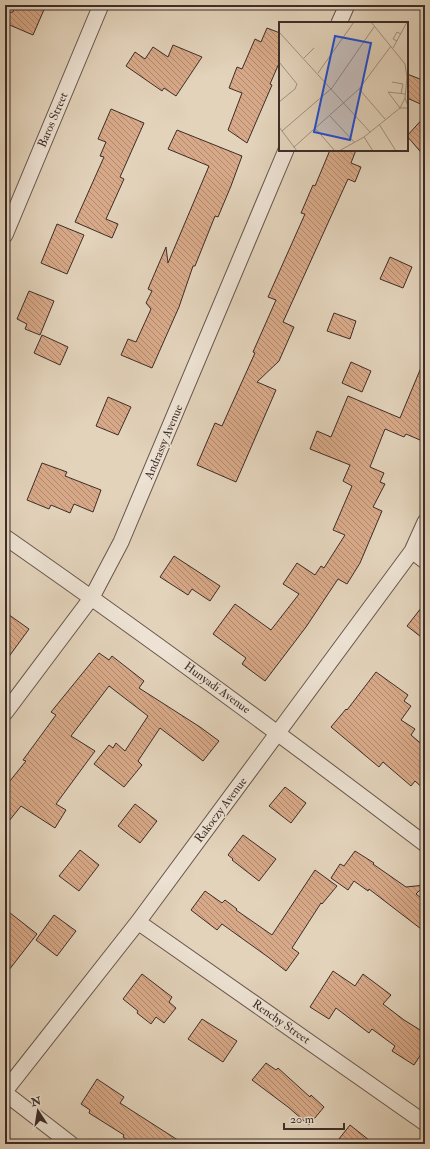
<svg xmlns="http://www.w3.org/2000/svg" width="430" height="1149" font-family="'IM FELL Double Pica',serif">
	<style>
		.building { fill: url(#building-back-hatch); stroke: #3d2d28 }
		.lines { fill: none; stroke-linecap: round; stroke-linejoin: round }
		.street-casing { stroke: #66564d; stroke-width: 17 }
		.street { stroke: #ede2d3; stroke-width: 15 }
		.labels { text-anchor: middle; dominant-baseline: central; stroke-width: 3; stroke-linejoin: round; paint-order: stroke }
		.street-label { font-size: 12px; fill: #3d2d28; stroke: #ede2d3 }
		.inset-road { fill: none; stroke: #a19180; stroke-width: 1 }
		.view { fill: #1d4ed8; fill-opacity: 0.15; stroke: #1d4ed8; stroke-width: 2 }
		.inset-edge { fill: none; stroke: #3d2d28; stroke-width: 2 }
	</style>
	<defs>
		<pattern id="building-back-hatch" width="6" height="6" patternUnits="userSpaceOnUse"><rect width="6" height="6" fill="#d8a988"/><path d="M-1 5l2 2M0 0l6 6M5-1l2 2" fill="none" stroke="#b08a6f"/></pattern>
	</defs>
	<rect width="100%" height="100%" fill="#e3d3bb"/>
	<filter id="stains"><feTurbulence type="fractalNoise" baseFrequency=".005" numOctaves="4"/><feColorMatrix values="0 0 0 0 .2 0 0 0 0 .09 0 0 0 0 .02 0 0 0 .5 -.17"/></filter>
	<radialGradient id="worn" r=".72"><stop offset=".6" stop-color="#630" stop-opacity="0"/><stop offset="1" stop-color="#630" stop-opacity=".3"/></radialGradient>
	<path class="building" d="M15,5H46L33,35L5,23V13L13,12Z
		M267,28L280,33V61L270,84L272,85L247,143L228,130L242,93L229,88L237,67L242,69L255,39L261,42Z
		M173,45L202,57L176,96L164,88L162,91L126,66L135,52L145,59L153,47L168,57Z
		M407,74L425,81V106L407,98Z
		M111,109L144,123L120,177L124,179L106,219L118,224L112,238L75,222L104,157L100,156L106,142L98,139Z
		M425,116V157L407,136Z
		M177,130L242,156L231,186L218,217L215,216L195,266H193L179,307L152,368L121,355L128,339L136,342L151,309L146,303L152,291L148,289L166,247L168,263L209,166L168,149Z
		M330,150H356L351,163L361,167L355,182L348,179L283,322L294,327L279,361L257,382L276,390L236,482L197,465L215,423L222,426L255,353L253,352L276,300L268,297L305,214L301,213L313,185L315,186Z
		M57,224L84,235L67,274L41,263Z
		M390,257L412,267L403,288L380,279Z
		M29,291L54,301L40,335L25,329L27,324L17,319Z
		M334,313L356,321L350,339L327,331Z
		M42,335L68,347L60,365L34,353Z
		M425,358V429L420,440L406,434L404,437L385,429L370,467L384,473L380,482L385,484L373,507L382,511L360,563L347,584L338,579L306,627L265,681L242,664L246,658L213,634L235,604L271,630L299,594L283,584L297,563L315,575L321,566L324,568L345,535L333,530L352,486L343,481L350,465L310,449L317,431L331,437L348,396L400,418Z
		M351,362L371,371L362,392L342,383Z
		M108,397L131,407L118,435L96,426Z
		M42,463L67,472L65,476L101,490L93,512L74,504L70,513L51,505L49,509L27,500Z
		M174,556L220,586L210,601L192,589L188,595L160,577Z
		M425,603V640L407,626Z
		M5,612L29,629L5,662Z
		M99,653L109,660L112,656L144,681L139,688L200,727L219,741L203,761L160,728L138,761L142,765L124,787L94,764L109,745L113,748L116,743L125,751L148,716L109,686L71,736L95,751L56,804L66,810L55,828L21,806L5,826V787L26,761L23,760L56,715L51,712Z
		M376,672L408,695L404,701L411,706L401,720L415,729L411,735L425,747V790L415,781L411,786L383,762L379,767L331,727L346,709L347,710Z
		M285,787L306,803L291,823L269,806Z
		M135,804L157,821L140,843L118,826Z
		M243,835L276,859L259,881L232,860L233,859L228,855Z
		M80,850L99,865L79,891L59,876Z
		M355,851L374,863L373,864L406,887L425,885L416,894L425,901V932L369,889L368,891L354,881L348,890L331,878L340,864L344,866Z
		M315,870L337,886L322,904L321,903L292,948L299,953L286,971L268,957L222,924L217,930L191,910L205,891L222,903L225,900L237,909L236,910L272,935Z
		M5,909L37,934L5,975Z
		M54,915L76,931L57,956L36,940Z
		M333,971L355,986L363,974L391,995L383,1004L404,1020L425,1033V1048L414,1065L392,1051L395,1046L372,1029L369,1033L336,1008L329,1019L310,1007Z
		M142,974L172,997L169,1002L176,1008L164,1023L156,1017L151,1024L137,1013L138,1011L123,999Z
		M202,1019L237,1041L223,1062L188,1039Z
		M266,1063L276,1070L278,1068L310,1097L311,1095L324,1107L309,1125L288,1107L252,1080Z
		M97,1079L124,1097L120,1103L184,1144H133L123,1137L124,1135L89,1113L90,1110L81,1104Z
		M350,1125L374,1144H335Z"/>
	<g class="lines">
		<g class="street-casing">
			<path id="street" d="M339,23L347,5
				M5,235L101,5
				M5,537C147,636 287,739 425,844
				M412,551L425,561
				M5,713L92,597L121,542L286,150
				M138,922L425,1123
				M5,1091L138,922L412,551L425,522
				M5,1093L71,1144"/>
		</g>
		<use href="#street" class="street"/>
	</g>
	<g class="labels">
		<g class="street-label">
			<text transform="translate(53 120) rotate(-67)">Baros Street</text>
			<text transform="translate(164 442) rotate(-67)">Andrassy Avenue</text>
			<text transform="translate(217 688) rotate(36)">Hunyadi Avenue</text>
			<text transform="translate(221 810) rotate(-53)">Rakoczy Avenue</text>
			<text transform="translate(281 1022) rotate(35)">Renchy Street</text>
		</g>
	</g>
	<g transform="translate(279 22)">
		<rect width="129" height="129" fill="#e3d3bb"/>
		<path class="inset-road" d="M92,0L126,42L128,55L126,76L129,84M0,10L91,110M118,19L114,17L118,10L122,12M114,26L128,0M25,36L35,26M0,40L18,62L16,67L0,80M39,51L75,0M113,60L124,62L122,72M80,67L106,97M126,76L121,86L109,70L126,72M51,94L76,121M100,102L117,129M0,105L18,129M36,106L56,129M3,109L53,66L95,5M85,115L94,129M15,125L80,67L112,24M60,129L85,115L121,86H129"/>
		<path class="view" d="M56,14L92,21L71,118L35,110Z"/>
		<rect width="129" height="129" class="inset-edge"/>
	</g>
	<rect width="430" height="1149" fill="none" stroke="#e3d3bb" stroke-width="20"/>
	<rect x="6" y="6" width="418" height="1137" fill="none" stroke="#3d2d28" stroke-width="2"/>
	<rect x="10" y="10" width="410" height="1129" fill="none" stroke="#3d2d28"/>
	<g transform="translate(38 1111) rotate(348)" stroke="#ede2d3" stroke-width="3" paint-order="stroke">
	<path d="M0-3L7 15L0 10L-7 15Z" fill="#3d2d28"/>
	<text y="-6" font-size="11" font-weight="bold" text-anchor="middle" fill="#3d2d28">N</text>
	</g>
	<path d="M284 1123v6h60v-6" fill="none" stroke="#3d2d28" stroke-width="2"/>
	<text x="290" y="1123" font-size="12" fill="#3d2d28" stroke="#ede2d3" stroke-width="3" paint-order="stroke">20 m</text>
	<rect width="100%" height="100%" filter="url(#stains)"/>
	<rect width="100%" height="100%" fill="url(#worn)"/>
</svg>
